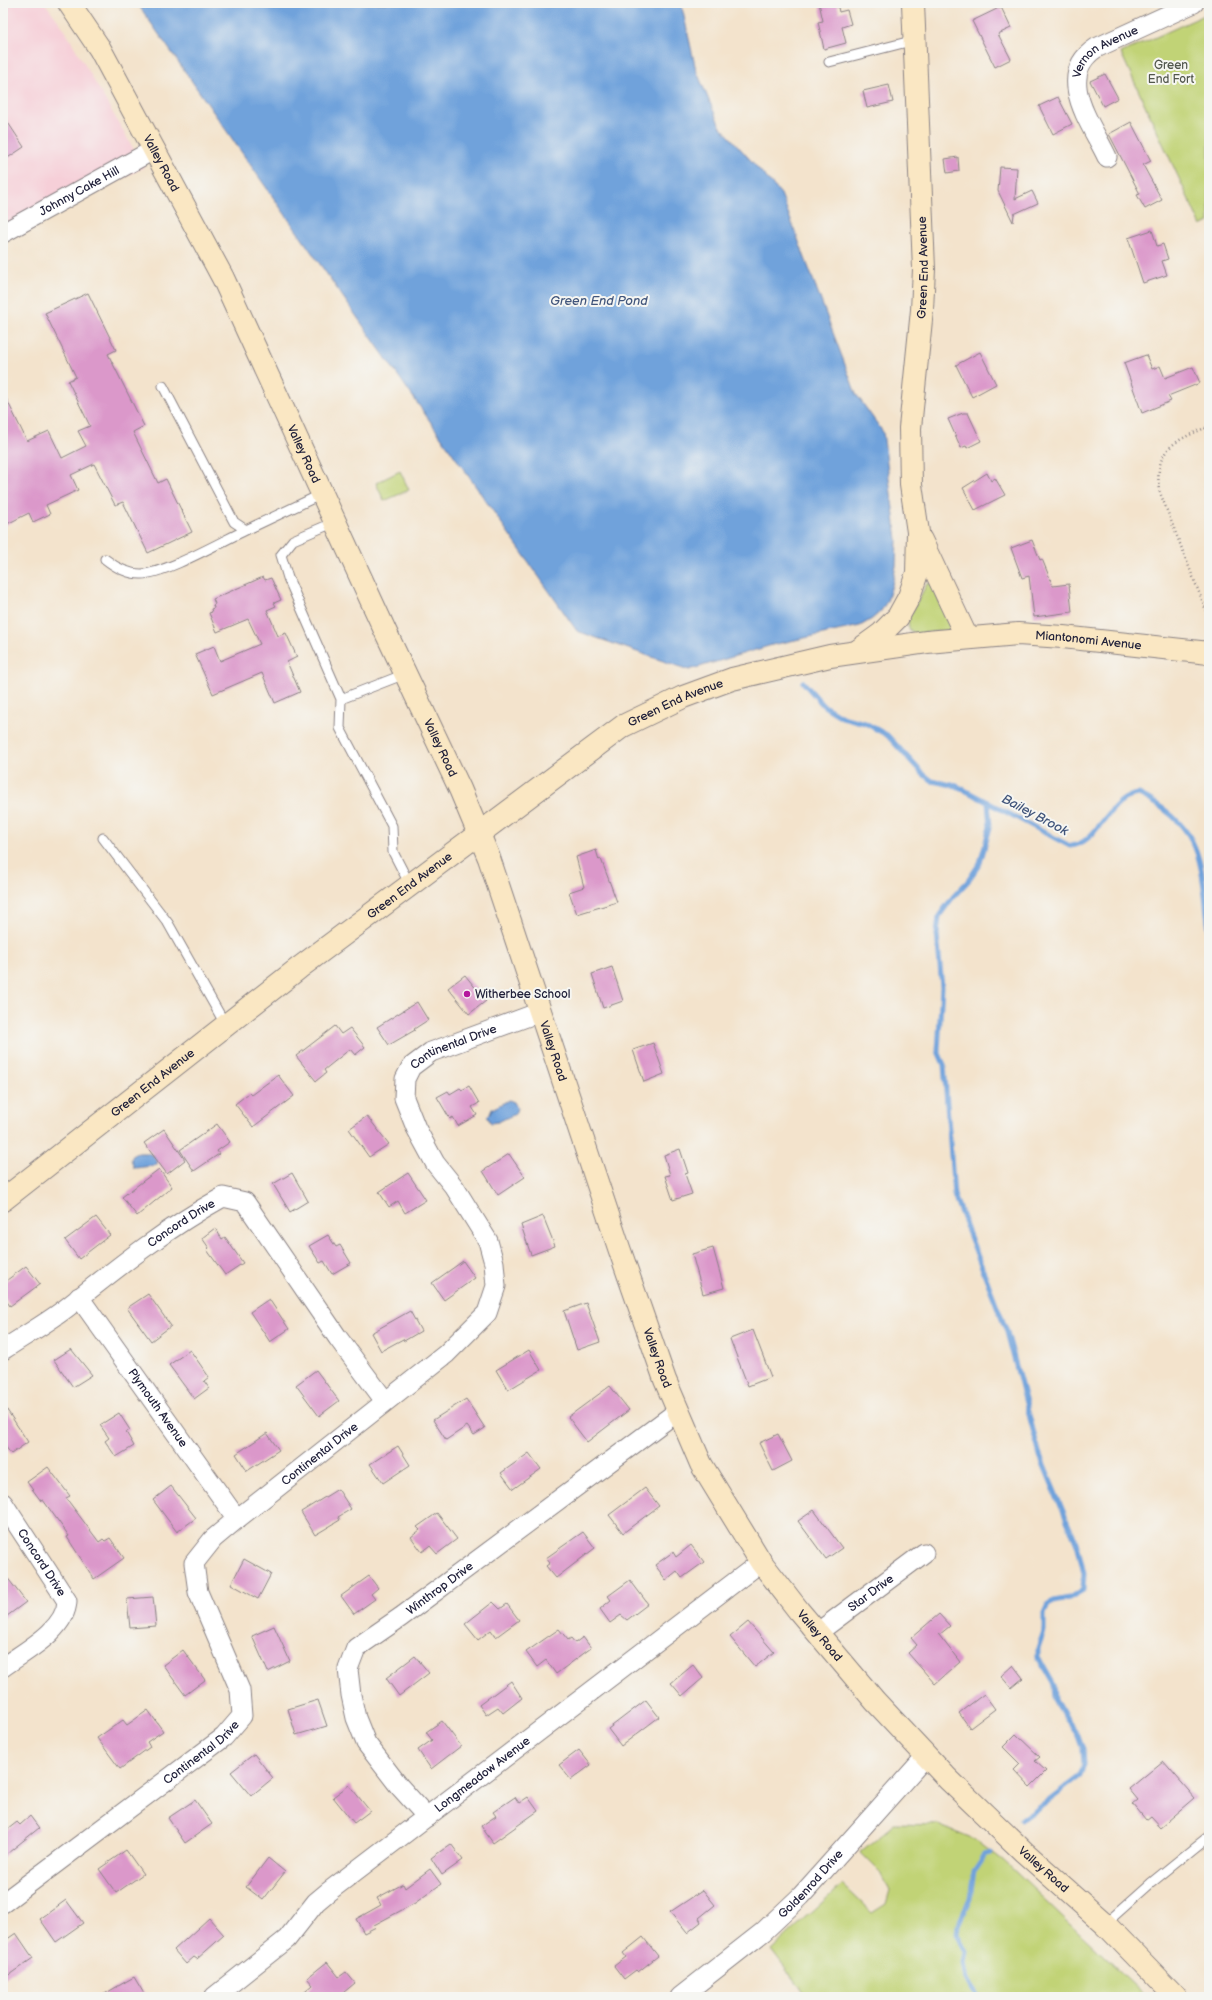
<svg xmlns="http://www.w3.org/2000/svg" width="1212" height="2000" font-family="'Balsamiq Sans',sans-serif">
	<style>
		.built { fill: #f6cfd8 }
		.green { fill: #c1d376; stroke: #727a58 }
		.water { fill: #70a2db; stroke: #49628b }
		.lines { fill: none; stroke-linecap: round; stroke-linejoin: round }
		.stream { stroke: #70a2db; stroke-width: 5 }
		.building { fill: #db98ca }
		.lane-casing { stroke: #8a8284; stroke-width: 11 }
		.street-casing { stroke: #8a8284; stroke-width: 21 }
		.secondary-casing { stroke: #8a8284; stroke-width: 24 }
		.path { stroke: #8a8284; stroke-width: 2.5; stroke-dasharray: 1 3; stroke-linecap: butt }
		.lane { stroke: #fff; stroke-width: 9 }
		.street { stroke: #fff; stroke-width: 19 }
		.secondary { stroke: #fae7c3; stroke-width: 22 }
		.poi-dot { fill: #b5179e; stroke: #f6f6f2; stroke-width: 1.5 }
		.labels { text-anchor: middle; dominant-baseline: central; stroke-width: 4; stroke-linejoin: round; paint-order: stroke }
		.street-label { font-size: 12px; fill: #22223b; stroke: #f6f6f2 }
		.park-label { font-size: 12px; fill: #52574d; stroke: #f6f6f2 }
		.poi-label { font-size: 12px; fill: #22223b; stroke: #f6f6f2; text-anchor: start }
		.water-label { font-size: 13px; font-style: italic; fill: #41557b; stroke: #f6f6f2 }
	</style>
	<rect width="100%" height="100%" fill="#f6f6f2"/>
	<filter id="ink" filterUnits="userSpaceOnUse"><feTurbulence type="fractalNoise" baseFrequency=".025" numOctaves="2"/><feDisplacementMap in="SourceGraphic" scale="8" xChannelSelector="R" yChannelSelector="G"/><feConvolveMatrix kernelMatrix="1 2 1 2 8 2 1 2 1" color-interpolation-filters="sRGB"/></filter>
	<filter id="wash" filterUnits="userSpaceOnUse"><feTurbulence type="fractalNoise" baseFrequency=".012" numOctaves="4" result="noise"/><feDisplacementMap in="SourceGraphic" scale="16" xChannelSelector="R" yChannelSelector="G"/><feGaussianBlur stdDeviation="0.9" result="paint"/><feColorMatrix in="noise" values="0 0 0 0 0 0 0 0 0 0 0 0 0 0 0 0 0 1.4 0 .05"/><feComposite in="paint" operator="in"/></filter>
	<g filter="url(#wash)">
		<rect width="100%" height="100%" fill="#f3e3cc"/>
		<path class="built" d="M3,3H45L63,27L144,167L3,241Z"/>
		<path class="green" d="M1209,13V222L1201,226L1121,53Z
			M400,471L409,490L384,501L376,483Z
			M931,583L952,630L915,634L909,629L908,619L927,584Z
			M894,1824L938,1825L979,1842L1004,1861L1145,1995L1148,1994L1150,1997H807L771,1950L842,1884L872,1913L886,1904L890,1890L881,1873L860,1852Z"/>
		<path class="water" d="M137,3H681L696,70L720,126L781,194L856,394L883,432L897,539L896,566L892,585L887,601L881,611L872,619L860,626L772,645L689,670L577,631Z
			M509,1100L514,1102L517,1108L515,1114L498,1122L491,1123L487,1116L490,1114L492,1109Z
			M138,1153H148L157,1158V1164C155,1166 136,1168 134,1168L131,1159L134,1154Z"/>
		<g class="lines">
			<path class="stream" d="M803,682L824,706L842,717L865,723L887,735L922,773L932,781L957,786L1070,846C1099,844 1108,796 1139,794C1206,828 1200,863 1209,929
				M988,802L990,827L980,863L968,881L953,897L939,916L937,934L942,987L938,1051L944,1065L954,1195L1007,1332L1040,1456L1078,1547L1084,1574L1083,1590L1069,1598L1054,1601L1048,1604L1044,1613V1631L1038,1648V1657L1054,1685L1055,1699L1066,1720L1078,1735L1083,1749L1084,1764L1080,1776L1022,1820
				M977,1997L967,1978L964,1963L966,1952L957,1934L958,1925L970,1899L974,1871L984,1856L991,1852"/>
		</g>
		<g id="blocks">
			<path class="building" d="M819,3H837L839,12L847,10L851,24L842,27L846,43L824,49L818,22L823,21Z
				M1001,7L1011,28L998,34L1011,59L995,67L972,21Z
				M1105,74L1118,98L1103,106L1090,81Z
				M889,85L893,102L867,108L863,91Z
				M1058,97L1072,124L1053,134L1039,106Z
				M3,115L24,147L3,161Z
				M1131,122L1151,161L1143,165L1162,200L1145,209L1137,195L1140,194L1109,134Z
				M958,157L959,171L947,173L945,159Z
				M1000,167L1017,168L1015,199L1032,191L1038,203L1014,214L1013,222L998,191Z
				M1152,230L1157,246L1163,244L1168,259L1162,261L1167,275L1143,283L1128,238Z
				M88,293L116,350L108,354L144,426L133,432L158,483L166,479L192,532L148,553L123,502L115,505L94,464L71,475L78,490L46,505L50,514L33,522L29,513L3,526V392L27,441L49,431L62,458L86,446L78,431L90,426L68,381L76,377L45,313Z
				M980,352L996,384L972,397L956,365Z
				M1146,355L1152,369L1160,366L1165,378L1193,367L1200,383L1168,396L1171,401L1142,413L1124,363Z
				M963,413H968L981,441L967,448L966,446L961,448L948,419Z
				M987,473L991,481L995,478L1005,495L975,510L963,488Z
				M1032,540L1040,560L1042,559L1053,586L1069,584L1072,612L1034,617L1029,576L1022,578L1011,548Z
				M263,577L265,580L271,578L281,600L274,603L276,606L267,610L278,636L286,633L297,657L287,662L300,692L275,703L262,673L213,694L195,654L214,646L220,661L260,644L248,619L217,632L209,613L212,612L211,609L214,608L213,605L215,604L213,599Z
				M596,850L599,860L601,859L617,902L577,914L569,892L584,887L576,857Z
				M612,967L623,1001L603,1008L592,974Z
				M465,975L486,1001L469,1014L448,988Z
				M417,1002L428,1020L414,1029L415,1030L389,1045L377,1027Z
				M335,1026L341,1034L350,1028L365,1047L355,1055L350,1049L324,1070L326,1073L316,1081L296,1056Z
				M653,1043L664,1074L644,1082L633,1050Z
				M278,1075L294,1096L253,1127L235,1104L249,1093L251,1095Z
				M469,1086L479,1103L472,1107L477,1115L458,1126L453,1117L450,1119L437,1097L448,1091L450,1094L460,1088L462,1090Z
				M367,1116L389,1144L369,1157L349,1129Z
				M217,1124L230,1142L217,1151L219,1154L194,1171L180,1150Z
				M164,1129L185,1160L167,1174L144,1143Z
				M680,1149L688,1173L685,1174L692,1194L673,1200L665,1176L670,1175L664,1155Z
				M509,1154L525,1177L498,1195L483,1171Z
				M159,1169L172,1187L137,1216L122,1197Z
				M292,1173L308,1201L290,1212L273,1184Z
				M408,1173L426,1200L405,1213L398,1201L389,1207L379,1192Z
				M543,1216L555,1246L531,1255L521,1225Z
				M96,1217L110,1235L79,1259L65,1240Z
				M215,1228L222,1239L225,1237L243,1263L225,1275L207,1250L209,1248L202,1238Z
				M328,1235L336,1247L340,1245L351,1263L332,1274L324,1261L320,1263L309,1246Z
				M713,1248L724,1288L703,1294L692,1254Z
				M463,1261L475,1278L444,1300L432,1283Z
				M26,1266L40,1284L10,1306L3,1296V1283Z
				M148,1294L171,1326L151,1341L127,1308Z
				M269,1299L289,1329L270,1342L250,1312Z
				M586,1303L600,1342L577,1350L564,1311Z
				M410,1311L421,1331L404,1341L403,1339L381,1351L371,1333Z
				M753,1330L771,1377L748,1386L730,1339Z
				M71,1349L92,1375L73,1387L54,1360Z
				M190,1350L209,1377L204,1381L209,1388L194,1399L169,1365Z
				M529,1350L541,1370L508,1390L496,1370Z
				M316,1370L339,1401L319,1416L296,1385Z
				M610,1386L629,1410L587,1442L568,1417Z
				M466,1399L485,1428L474,1435L467,1426L446,1440L433,1420Z
				M3,1404L28,1442L11,1454L3,1443Z
				M119,1413L130,1430L126,1432L134,1446L116,1457L105,1441L109,1438L100,1425Z
				M267,1433L279,1450L247,1471L236,1454Z
				M778,1434L792,1461L773,1471L759,1443Z
				M398,1446L410,1465L383,1483L370,1464Z
				M529,1453L541,1469L513,1489L501,1473Z
				M48,1467L70,1496L66,1498L99,1542L103,1539L105,1541L110,1538L124,1558L94,1579L67,1537L69,1536L43,1500L41,1501L27,1482Z
				M171,1486L196,1518L177,1532L153,1500Z
				M645,1488L659,1506L623,1533L609,1515Z
				M338,1489L351,1509L338,1517L340,1520L315,1535L301,1512Z
				M814,1510L842,1548L826,1559L798,1521Z
				M437,1513L457,1539L437,1554L430,1546L422,1552L411,1537L420,1530L417,1527Z
				M583,1532L595,1548L556,1578L546,1566L550,1563L546,1558Z
				M691,1545L704,1562L682,1578L677,1571L666,1580L655,1565L673,1552L676,1557Z
				M244,1559L271,1574L258,1599L231,1584Z
				M3,1572L26,1602L3,1619Z
				M369,1576L378,1588L371,1594L375,1599L354,1614L341,1596Z
				M630,1580L648,1604L627,1620L621,1615L610,1623L600,1609L611,1600L608,1596Z
				M153,1597L156,1626L130,1628L127,1599Z
				M493,1602L500,1609L507,1604L519,1620L496,1637L491,1630L478,1640L465,1624Z
				M939,1614L950,1626L939,1635L960,1662L935,1684L908,1653L917,1645L911,1638Z
				M748,1622L774,1652L755,1667L730,1637Z
				M274,1626L290,1661L268,1672L252,1636Z
				M559,1629L568,1640L571,1638L575,1643L583,1637L591,1648L556,1674L546,1660L537,1667L526,1652Z
				M183,1650L205,1680L185,1695L163,1665Z
				M415,1656L429,1673L399,1696L386,1678Z
				M693,1665L703,1678L682,1696L671,1683Z
				M1013,1665L1023,1678L1011,1688L1001,1676Z
				M511,1681L522,1698L503,1713L498,1707L486,1715L479,1705Z
				M984,1694L995,1709L970,1728L959,1713Z
				M318,1700L327,1726L296,1735L288,1709Z
				M646,1700L659,1717L621,1746L608,1729Z
				M148,1710L163,1731L147,1742L150,1747L120,1769L97,1738L123,1720L127,1725Z
				M442,1721L461,1746L431,1769L418,1750L432,1740L426,1732Z
				M1016,1734L1040,1757L1035,1761L1046,1771L1030,1787L1014,1770L1020,1764L1003,1747Z
				M579,1750L591,1765L571,1780L559,1765Z
				M254,1754L273,1778L251,1796L231,1772Z
				M1163,1761L1195,1798L1161,1827L1151,1816L1146,1820L1133,1804L1138,1800L1129,1789Z
				M349,1785L370,1811L354,1823L333,1797Z
				M515,1797L519,1803L528,1797L538,1811L493,1843L481,1826L496,1816L493,1812Z
				M195,1800L212,1824L185,1843L168,1818Z
				M30,1816L39,1828L3,1857V1833L17,1822L20,1825Z
				M451,1844L463,1860L442,1875L431,1858Z
				M126,1850L143,1874L116,1893L99,1869Z
				M268,1858L285,1872L263,1900L246,1887Z
				M430,1869L441,1884L415,1903L374,1925L376,1927L364,1933L356,1919L381,1905L377,1898L403,1884L405,1888Z
				M703,1890L715,1905L699,1918L701,1922L687,1933L670,1912Z
				M66,1900L83,1923L56,1942L40,1919Z
				M209,1918L224,1935L197,1959L194,1957L186,1964L174,1950Z
				M16,1933L33,1958L3,1979V1942Z
				M643,1937L658,1956L638,1972L636,1970L624,1979L614,1966L626,1957L623,1953Z
				M327,1962L339,1977L346,1972L355,1983L338,1997H299L313,1985L307,1978Z
				M134,1977L146,1997H99Z"/>
		</g>
	</g>
	<g filter="url(#ink)">
		<use href="#blocks" fill-opacity="0" stroke="#8a8284" stroke-width="1"/>
		<g class="lines">
			<g class="lane-casing">
				<path id="lane" d="M829,62L915,40
					M163,386L234,522L246,530L322,494
					M335,522L293,540L281,555L288,578L341,699L340,728L392,826L393,852L410,885
					M105,559C115,567 127,574 141,574C165,574 222,541 246,530
					M341,699L405,674
					M103,838L168,923L225,1024
					M1105,1924L1151,1883L1209,1836"/>
			</g>
			<g class="street-casing">
				<g id="street">
					<path id="s1" d="M1107,157C1091,123 1054,76 1096,48L1194,3"/>
					<path id="s2" d="M3,233L155,149"/>
					<path id="s3" d="M79,1297L237,1519"/>
					<path id="s4" d="M3,1350C25,1335 49,1322 69,1306C119,1266 167,1228 223,1197L245,1202L338,1338L385,1401"/>
					<path id="s5" d="M3,1503L67,1601C66,1630 25,1651 3,1667"/>
					<path id="s6" d="M817,1633L924,1553"/>
					<path id="s7" d="M427,1817L399,1786L366,1743L356,1718L351,1695L348,1669L356,1648L401,1617L678,1411"/>
					<path id="s8" d="M3,1903L224,1737L242,1716L240,1690L198,1592L194,1563L213,1539L237,1519L446,1354L487,1313L496,1286L494,1263L488,1241L455,1188L435,1163L416,1128L404,1098L405,1079L411,1067L431,1052L540,1012"/>
					<path id="s9" d="M214,1997L287,1939L316,1902L328,1892L761,1562"/>
					<path id="s10" d="M680,1997L763,1932L801,1896L926,1756"/>
				</g>
			</g>
			<g class="secondary-casing">
				<g id="secondary">
					<path id="s11" d="M69,3L100,49L223,278L388,637L460,789L489,858L619,1248L665,1380L701,1464L761,1562L799,1611L875,1701L948,1779L1024,1852L1105,1924L1176,1997"/>
					<path d="M921,540L967,638"/>
					<path id="s12" d="M859,650L881,634L898,617L909,597L917,573L918,532L911,485L910,428L922,310L924,269L913,3"/>
					<path id="s13" d="M3,1200L299,968L623,726L683,697L732,679L830,656L927,642L1018,634L1063,637L1209,653"/>
				</g>
			</g>
			<path class="path" d="M1209,436L1205,428C1172,442 1155,450 1159,490L1209,618"/>
			<use href="#lane" class="lane"/>
			<use href="#street" class="street"/>
			<use href="#secondary" class="secondary"/>
		</g>
	</g>
	<circle class="poi-dot" cx="467" cy="994" r="4"/>
	<g class="labels">
		<g class="street-label">
			<text stroke="none"><textPath href="#s1" startOffset="127">Vernon Avenue</textPath></text>
			<text stroke="none"><textPath href="#s11" startOffset="185">Valley Road</textPath></text>
			<text stroke="none"><textPath href="#s2" startOffset="87">Johnny Cake Hill</textPath></text>
			<text stroke="none"><textPath href="#s12" startOffset="406">Green End Avenue</textPath></text>
			<text stroke="none"><textPath href="#s11" startOffset="509">Valley Road</textPath></text>
			<text stroke="none"><textPath href="#s13" startOffset="1260">Miantonomi Avenue</textPath></text>
			<text stroke="none"><textPath href="#s13" startOffset="838">Green End Avenue</textPath></text>
			<text stroke="none"><textPath href="#s11" startOffset="833">Valley Road</textPath></text>
			<text stroke="none"><textPath href="#s13" startOffset="514">Green End Avenue</textPath></text>
			<text stroke="none"><textPath href="#s8" startOffset="1173">Continental Drive</textPath></text>
			<text stroke="none"><textPath href="#s11" startOffset="1157">Valley Road</textPath></text>
			<text stroke="none"><textPath href="#s13" startOffset="190">Green End Avenue</textPath></text>
			<text stroke="none"><textPath href="#s4" startOffset="219">Concord Drive</textPath></text>
			<text stroke="none"><textPath href="#s11" startOffset="1481">Valley Road</textPath></text>
			<text stroke="none"><textPath href="#s3" startOffset="136">Plymouth Avenue</textPath></text>
			<text stroke="none"><textPath href="#s8" startOffset="633">Continental Drive</textPath></text>
			<text stroke="none"><textPath href="#s5" startOffset="71">Concord Drive</textPath></text>
			<text stroke="none"><textPath href="#s7" startOffset="298">Winthrop Drive</textPath></text>
			<text stroke="none"><textPath href="#s6" startOffset="67">Star Drive</textPath></text>
			<text stroke="none"><textPath href="#s11" startOffset="1805">Valley Road</textPath></text>
			<text stroke="none"><textPath href="#s8" startOffset="249">Continental Drive</textPath></text>
			<text stroke="none"><textPath href="#s9" startOffset="350">Longmeadow Avenue</textPath></text>
			<text stroke="none"><textPath href="#s11" startOffset="2129">Valley Road</textPath></text>
			<text stroke="none"><textPath href="#s10" startOffset="173">Goldenrod Drive</textPath></text>
		</g>
		<g class="park-label">
			<text x="1171" y="65">Green<tspan x="1171" dy="14">End Fort</tspan></text>
		</g>
		<g class="poi-label">
			<text x="475" y="994">Witherbee School</text>
		</g>
		<g class="water-label">
			<text x="599" y="301">Green End Pond</text>
			<text transform="translate(1035 815) rotate(28)">Bailey Brook</text>
		</g>
	</g>
	<rect width="1212" height="2000" fill="none" stroke="#f6f6f2" stroke-width="16"/>
</svg>
